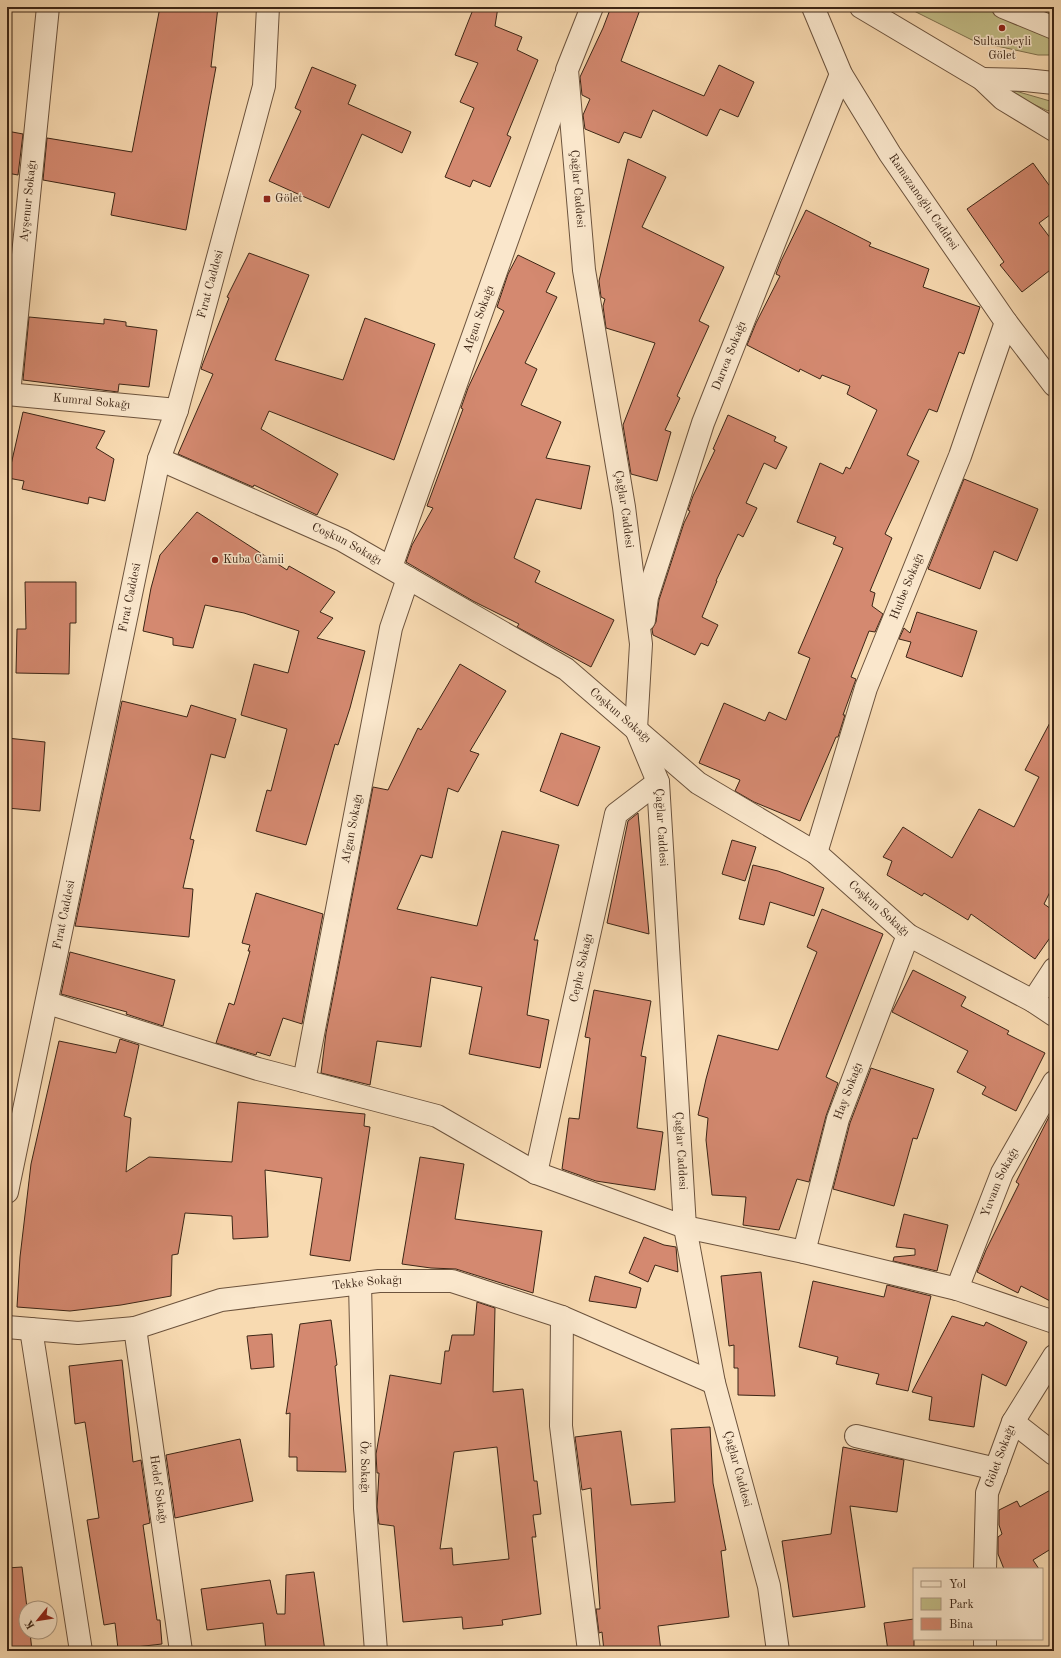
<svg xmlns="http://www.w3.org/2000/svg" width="1061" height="1658" font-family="'Old Standard TT',serif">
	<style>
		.green { fill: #c3be88; stroke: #80724f }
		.building { fill: #d48970; stroke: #3d2616; fill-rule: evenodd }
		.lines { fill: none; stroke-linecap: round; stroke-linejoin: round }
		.minor-casing { stroke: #6c533d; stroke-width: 24 }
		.minor { stroke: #fae7cc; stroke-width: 22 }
		.poi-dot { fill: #8f2418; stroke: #fae7cc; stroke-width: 1.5 }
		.labels { text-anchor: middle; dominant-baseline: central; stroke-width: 3; stroke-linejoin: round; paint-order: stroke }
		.poi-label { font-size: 12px; fill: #3d2616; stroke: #fae7cc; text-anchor: start }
		.street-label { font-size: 12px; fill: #3d2616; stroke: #fae7cc }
	</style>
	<rect width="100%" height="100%" fill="#f8dab1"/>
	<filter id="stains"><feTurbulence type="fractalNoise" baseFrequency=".005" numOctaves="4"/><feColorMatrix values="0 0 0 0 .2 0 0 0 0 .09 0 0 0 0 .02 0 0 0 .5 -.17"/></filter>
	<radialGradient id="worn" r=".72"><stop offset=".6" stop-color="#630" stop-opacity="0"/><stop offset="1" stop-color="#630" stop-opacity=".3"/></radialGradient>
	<path class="green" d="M906,7H1054V55H1038L974,41Z
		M1012,90L1050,101L1054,106L1048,111L1010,93Z"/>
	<path class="building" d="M160,7H218L211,67H216L186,230L111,215L115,193L43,180L47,138L132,152Z
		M474,7H498L495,26L522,37L517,50L538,60L507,135L511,137L490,187L473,180L470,187L445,177L474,108L460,102L478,63L455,55Z
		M611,7H641L621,61L704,96L719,65L754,82L738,117L720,109L707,136L653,110L641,138L624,132L619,143L585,129L583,115L590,99L582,95L580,77L603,28Z
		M312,67L356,85L348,104L411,132L402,153L362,134L329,208L269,181L301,111L295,108Z
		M7,131L23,134L18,175L7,173Z
		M628,159L666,177L642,227L724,267L699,321L709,326L677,396L680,398L665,430L671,432L657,481L631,474L623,425L655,343L606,328L603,306L605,299L601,297L599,281Z
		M1033,163L1054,192V212L1039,223L1054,243V267L1022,292L1000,265L1004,262L967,209Z
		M806,210L871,243L869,246L929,269L923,287L980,307L964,354L959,352L937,412L929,409L907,455L919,461L885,534L892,538L870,591L875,593L872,606L883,614L875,632L869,631L851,677L856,679L843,715H845L838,737H836L800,821L754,802L735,791L740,780L699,763L724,703L765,721L769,712L786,720L810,658L798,653L843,548L833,544L836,537L797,522L820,463L843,474L846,467L850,469L877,410L847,394L850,386L822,375L820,379L800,369L799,372L747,345L756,323L780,276L776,274L781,261Z
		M249,253L309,275L275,360L343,380L365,318L435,344L394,460L269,411L261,429L338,474L317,515L254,485L253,487L178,454L213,374L201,369L203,363L229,298L227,297Z
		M518,255L555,273L546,292L557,297L525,363L537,369L521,405L561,422L546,458L590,466L581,509L536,499L514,558L540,571L535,582L614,620L591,667L517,627L519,624L473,601L406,562L412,545L433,508L427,506L463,409L461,408L468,388L504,311L497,307L508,274Z
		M29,317L104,324V319L126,322V326L157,330L149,387L119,384L118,392L23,380Z
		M23,412L105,431L96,448L114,459L105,501L89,497L88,504L22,489L24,481L8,478Z
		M728,415L776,437L774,441L787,447L776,469L764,463L746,503L757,508L743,537L738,534L716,581H717L702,617L718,625L708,646L701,643L695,655L653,635L652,629L656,622L659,600L684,523L690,511L688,510L693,496L715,450L713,449Z
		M964,479L1038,509L1017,561L994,551L980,589L928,569Z
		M197,512L287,570L289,566L335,592L320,612L333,618L317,638L365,651L350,708L338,745L335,744L306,845L256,831L267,790L271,791L287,729L241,715L254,664L288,673L299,631L244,613L205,605L193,648L173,645V638L143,631L151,588L160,555Z
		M25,582H76V623H70L69,674L16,673L17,629H26Z
		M917,612L977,631L962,677L906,657L911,642L899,639L904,628L910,633Z
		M460,664L506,691L470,751L479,754L458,792L448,788L432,858L421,855L397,909L477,926L502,831L559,845L534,940H538L527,1015L549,1020L540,1068L469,1054L482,987L431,977L421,1047L377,1041L370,1085L321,1073L326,1033L373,787L388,790L418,728L421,730Z
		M122,701L187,717L191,705L236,719L225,758L211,754L190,839L194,840L183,888L193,889L189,937L75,926Z
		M1054,715V884L1044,904L1054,911V932L1035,959L971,914L968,920L924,893L922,896L887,875L892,861L883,857L903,827L952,858L979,809L1014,827L1039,777L1025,770Z
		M561,733L600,747L578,806L540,791Z
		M7,738L45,742L40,811L7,808Z
		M638,813L649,934L607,923L628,821Z
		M732,840L756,847L745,881L722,874Z
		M753,865L778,871L824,888L814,916L770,902L764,925L739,919Z
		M256,893L323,914L302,1024L283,1018L270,1056L257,1052L256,1055L216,1043L229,1003L234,1005L250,951H248L250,945L242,943Z
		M822,909L883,934L826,1077L838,1083L826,1116L809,1182L797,1179L779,1230L743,1225L746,1197L712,1195L706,1140L708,1118L698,1115L706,1079L718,1035L778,1050L817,952L807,947Z
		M70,952L175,980L163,1026L126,1014L127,1012L61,994Z
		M913,970L966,997L961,1006L1009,1031L1007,1034L1045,1053L1016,1111L982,1094L986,1087L957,1072L968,1051L892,1012Z
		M594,990L651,1001L641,1056L646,1057L637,1128L663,1132L655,1190L596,1181L562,1169L569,1118L579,1119L590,1038L585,1037Z
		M120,1039L139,1045L124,1116L131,1118L126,1172L149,1157L232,1162L238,1102L365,1114L364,1126L370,1127L350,1261L310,1255L322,1178L265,1170L268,1237L233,1239L232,1216L185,1213L178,1254L172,1255L171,1296L121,1305L70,1311L17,1307L20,1257L31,1164L59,1041L116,1053Z
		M871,1068L934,1089L917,1139L913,1138L894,1206L833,1189L850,1123Z
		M1054,1107V1303L1021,1286L1018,1293L977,1272L986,1250L1019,1184L1016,1182Z
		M420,1157L464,1164L455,1219L542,1231L533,1293L456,1269L431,1268L402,1264Z
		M904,1214L948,1225L937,1271L893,1261L894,1257L915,1255V1249L896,1247Z
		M644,1237L664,1245L676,1247L678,1272L655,1265L648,1282L629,1273Z
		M761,1272L775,1396L738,1395V1368H734V1345L729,1346L721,1276Z
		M595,1276L641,1288L636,1308L589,1301Z
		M813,1281L884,1297L887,1285L931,1296L908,1391L876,1384L879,1374L836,1364L838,1357L799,1347Z
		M477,1302L495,1308L493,1392L523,1389L534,1481H537L541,1514L533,1515L536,1537H532L541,1614L502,1620L503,1625L463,1629L462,1617L403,1622L394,1526L379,1524L377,1507L379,1473H377L376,1454L390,1375L441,1384L445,1351H449L452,1335H474ZM497,1447L509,1559L453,1565L452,1548L440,1549L454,1452Z
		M952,1316L984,1326L986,1322L1027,1342L1006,1386L982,1374L974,1427L929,1420L932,1397L912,1392Z
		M331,1320L337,1365L335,1366L346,1472L297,1471V1457H289L290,1413L286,1414L300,1324Z
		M272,1334L274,1367L251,1369L247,1336Z
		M122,1360L133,1462L141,1460L150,1523L143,1525L157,1620H160L162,1644L118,1649L115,1623L104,1625L87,1520L99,1518L85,1422L75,1424L69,1366Z
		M710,1427L713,1483L726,1550L721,1551L729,1617L658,1626L661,1651H604L602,1632L599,1633L596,1609H600L591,1488L582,1490L575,1437L621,1431L631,1505L675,1502L671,1429Z
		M240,1439L253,1501L175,1518L166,1455Z
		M843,1447L904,1460L897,1512L850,1506L865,1607L793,1617L782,1541L831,1534Z
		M1054,1488V1547L1033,1560L1039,1569H1004L998,1554V1537L1002,1534L999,1525V1510L1017,1501L1020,1507Z
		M22,1567L27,1608L26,1632H30L32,1651H7V1568Z
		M314,1572L325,1651H266L263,1623L207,1630L201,1589L270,1580L277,1614H285L286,1575Z
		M914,1619V1651H888L884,1623Z"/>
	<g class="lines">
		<g class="minor-casing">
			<g id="minor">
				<path id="s1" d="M592,7L567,70L584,270L624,507L641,644L636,729L658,782L685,1227L714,1383L769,1586L778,1651"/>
				<path id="s2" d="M813,7L841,74L890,154L1006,322L1054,385"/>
				<path d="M861,7L982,79L1003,99L1054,130"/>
				<path d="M1003,7L1054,28"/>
				<path d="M982,79L1025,80L1054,83"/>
				<path id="s3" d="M7,394L177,410"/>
				<path id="s4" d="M9,394L48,7"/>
				<path id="s5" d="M159,459L342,540L566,669L698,783L816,853L908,935L1033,1001L1054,1015"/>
				<path id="s6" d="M391,567L565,77"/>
				<path id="s7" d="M644,620L647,597L703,423L841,74"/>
				<path id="s8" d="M816,853L866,688L960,456L1006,322"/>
				<path d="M1033,1001L1054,969"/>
				<path d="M48,1003L258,1069L437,1116L536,1173L685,1227L804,1252L957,1289L1054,1322"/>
				<path id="s9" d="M304,1081L391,628L408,578"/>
				<path id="s10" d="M536,1173L616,814L658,782"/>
				<path id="s11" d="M7,1192L159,459L177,410L264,86L268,7"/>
				<path id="s12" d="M804,1252L838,1119L908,935"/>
				<path id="s13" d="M360,1283L365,1508L376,1651"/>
				<path id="s14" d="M957,1289L1002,1173L1054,1082"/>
				<path d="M562,1317L561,1426L589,1651"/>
				<path id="s15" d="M7,1327L78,1333L135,1328L221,1300L379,1281H452L562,1317L714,1383"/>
				<path id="s16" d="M135,1328L181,1651"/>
				<path d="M31,1329L81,1651"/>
				<path d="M1013,1422L1054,1454"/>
				<path d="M856,1436L996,1469"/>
				<path id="s17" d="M985,1569L987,1493L1013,1422L1054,1356"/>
				<path d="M985,1639V1651"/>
			</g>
		</g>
		<use href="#minor" class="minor"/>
	</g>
	<g class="poi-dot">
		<circle cx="1002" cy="28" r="4"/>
		<rect x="263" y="195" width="8" height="8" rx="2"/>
		<circle cx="215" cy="560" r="4"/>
	</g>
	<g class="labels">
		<g class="poi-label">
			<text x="1002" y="42" text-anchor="middle">Sultanbeyli<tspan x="1002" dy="14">Gölet</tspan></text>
			<text x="275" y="199">Gölet</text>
			<text x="223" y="560">Kuba Camii</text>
		</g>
		<g class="street-label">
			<text stroke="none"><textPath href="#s1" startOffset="187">Çağlar Caddesi</textPath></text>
			<text stroke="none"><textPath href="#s4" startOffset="194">Ayşenur Sokağı</textPath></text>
			<text stroke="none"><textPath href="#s2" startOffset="225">Ramazanoğlu Caddesi</textPath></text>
			<text stroke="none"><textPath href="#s11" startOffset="931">Fırat Caddesi</textPath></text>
			<text stroke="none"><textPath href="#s6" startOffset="263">Afgan Sokağı</textPath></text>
			<text stroke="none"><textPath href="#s7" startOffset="278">Darıca Sokağı</textPath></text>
			<text stroke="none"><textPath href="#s3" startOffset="85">Kumral Sokağı</textPath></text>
			<text stroke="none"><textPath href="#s1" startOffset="511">Çağlar Caddesi</textPath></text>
			<text stroke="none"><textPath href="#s5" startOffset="206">Coşkun Sokağı</textPath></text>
			<text stroke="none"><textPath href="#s8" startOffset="282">Hutbe Sokağı</textPath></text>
			<text stroke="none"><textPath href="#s11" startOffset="607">Fırat Caddesi</textPath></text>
			<text stroke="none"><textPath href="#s5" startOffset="530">Coşkun Sokağı</textPath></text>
			<text stroke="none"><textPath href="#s9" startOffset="257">Afgan Sokağı</textPath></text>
			<text stroke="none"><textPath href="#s1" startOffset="835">Çağlar Caddesi</textPath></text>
			<text stroke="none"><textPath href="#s5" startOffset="854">Coşkun Sokağı</textPath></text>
			<text stroke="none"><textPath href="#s11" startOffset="283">Fırat Caddesi</textPath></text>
			<text stroke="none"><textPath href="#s10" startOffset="210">Cephe Sokağı</textPath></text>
			<text stroke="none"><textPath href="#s12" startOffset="167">Hay Sokağı</textPath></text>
			<text stroke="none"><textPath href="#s1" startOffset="1159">Çağlar Caddesi</textPath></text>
			<text stroke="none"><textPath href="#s14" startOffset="115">Yuvam Sokağı</textPath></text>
			<text stroke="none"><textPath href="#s15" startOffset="366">Tekke Sokağı</textPath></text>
			<text stroke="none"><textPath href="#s17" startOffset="115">Gölet Sokağı</textPath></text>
			<text stroke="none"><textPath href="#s13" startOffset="184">Öz Sokağı</textPath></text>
			<text stroke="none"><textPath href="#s1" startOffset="1483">Çağlar Caddesi</textPath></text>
			<text stroke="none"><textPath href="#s16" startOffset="163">Hedef Sokağı</textPath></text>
		</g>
	</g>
	<rect width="1061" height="1658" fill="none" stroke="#f8dab1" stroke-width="24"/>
	<rect x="8" y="8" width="1045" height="1642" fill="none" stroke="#3d2616" stroke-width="2"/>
	<rect x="12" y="12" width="1037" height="1634" fill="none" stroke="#3d2616"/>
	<rect x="913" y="1568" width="130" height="72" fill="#fae7cc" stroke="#ae9a83"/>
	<rect x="921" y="1581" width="20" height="6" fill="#fae7cc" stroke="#ae9a83"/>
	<text x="949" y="1588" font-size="12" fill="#3d2616">Yol</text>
	<rect x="921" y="1598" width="20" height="12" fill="#c3be88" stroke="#ae9a83"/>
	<text x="949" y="1608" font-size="12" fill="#3d2616">Park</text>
	<rect x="921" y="1618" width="20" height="12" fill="#d48970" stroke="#ae9a83"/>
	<text x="949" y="1628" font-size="12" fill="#3d2616">Bina</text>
	<g transform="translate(38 1620) rotate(240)"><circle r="19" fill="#fae7cc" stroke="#ae9a83"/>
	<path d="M0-3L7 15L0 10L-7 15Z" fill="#8f2418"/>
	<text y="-6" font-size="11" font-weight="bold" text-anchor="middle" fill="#3d2616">K</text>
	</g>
	<rect width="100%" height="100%" filter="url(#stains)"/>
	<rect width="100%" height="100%" fill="url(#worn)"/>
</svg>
